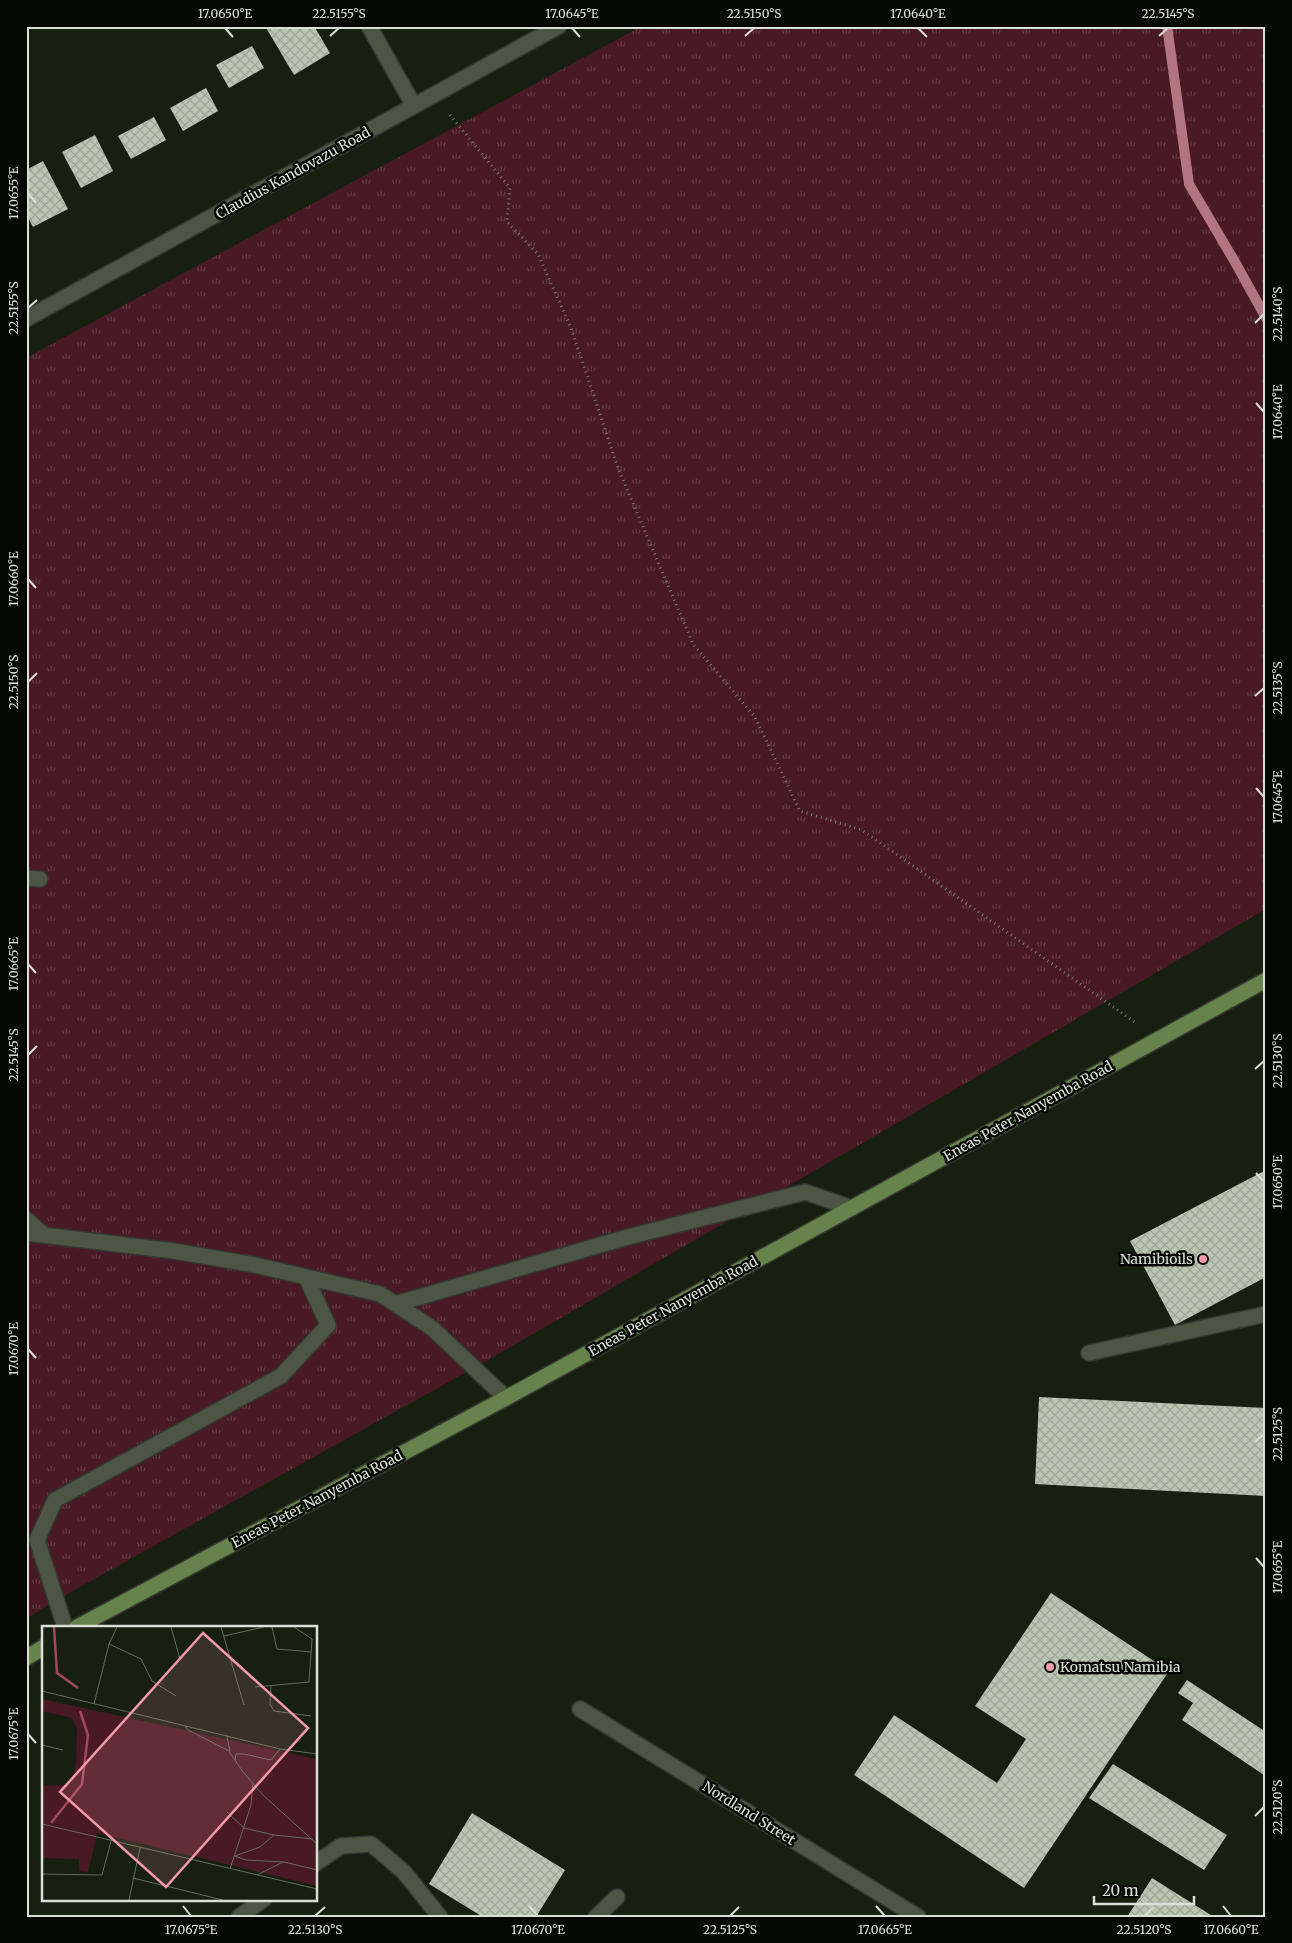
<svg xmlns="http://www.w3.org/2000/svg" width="1292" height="1943" font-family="Merriweather,serif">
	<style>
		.grass { fill: url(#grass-tufts) }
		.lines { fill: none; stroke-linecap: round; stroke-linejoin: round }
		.stream { stroke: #b27680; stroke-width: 10 }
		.building { fill: url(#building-cross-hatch) }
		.minor-casing { stroke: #333830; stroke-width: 18 }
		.major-casing { stroke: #333830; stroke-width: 18 }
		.path { stroke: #798073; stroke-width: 3; stroke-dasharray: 1 4; stroke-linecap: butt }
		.minor { stroke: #4d5645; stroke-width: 15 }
		.major { stroke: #67834b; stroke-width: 15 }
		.ticks { fill: none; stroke: #dbe0d6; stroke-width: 2 }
		.poi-dot { fill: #f39aa9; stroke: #050803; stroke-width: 2 }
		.labels { text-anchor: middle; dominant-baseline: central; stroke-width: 5; stroke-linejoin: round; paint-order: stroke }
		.street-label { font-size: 14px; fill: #dbe0d6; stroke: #050803 }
		.poi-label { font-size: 14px; fill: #dbe0d6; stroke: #050803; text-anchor: end }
		.inset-river { fill: none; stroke: #a1485b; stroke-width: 2.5 }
		.inset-road { fill: none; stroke: #656c5f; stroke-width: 1 }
		.view { fill: #f39aa9; fill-opacity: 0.15; stroke: #f39aa9; stroke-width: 2.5 }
		.inset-edge { fill: none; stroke: #dbe0d6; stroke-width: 2.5 }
		.neatline { fill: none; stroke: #dbe0d6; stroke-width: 2 }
		.ticks-label { font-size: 12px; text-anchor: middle; fill: #dbe0d6 }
	</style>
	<defs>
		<pattern id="grass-tufts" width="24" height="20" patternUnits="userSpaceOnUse" patternTransform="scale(1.25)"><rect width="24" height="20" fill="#491a24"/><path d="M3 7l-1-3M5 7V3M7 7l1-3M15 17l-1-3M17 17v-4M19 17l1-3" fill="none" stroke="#633b43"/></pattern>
		<pattern id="building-cross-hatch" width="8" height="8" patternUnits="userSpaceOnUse" patternTransform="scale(1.25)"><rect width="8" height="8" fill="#bbc6b2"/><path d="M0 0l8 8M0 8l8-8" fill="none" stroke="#9da596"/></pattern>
	</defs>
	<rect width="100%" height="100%" fill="#171f10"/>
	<path class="grass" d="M642,26H1266V909L488,1360L53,1602L26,1619V358Z"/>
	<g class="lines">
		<path class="stream" d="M1167,26L1189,184L1235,262L1266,318"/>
	</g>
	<path class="building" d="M265,26H314L330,53L294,75Z
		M252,46L264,68L229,88L216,65Z
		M206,88L218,111L183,131L170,108Z
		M154,117L166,140L131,159L118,136Z
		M95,135L113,171L81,188L62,152Z
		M43,161L68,209L33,227L26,214V170Z
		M1266,1170V1277L1175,1325L1130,1241Z
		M1039,1397L1266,1408V1496L1035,1484Z
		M1051,1593L1169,1671L1024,1888L854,1775L894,1715L997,1783L1026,1739L975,1706Z
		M1187,1680L1266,1732L1264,1775L1182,1720L1193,1703L1178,1693Z
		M1113,1764L1227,1835L1204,1870L1089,1798Z
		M472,1813L565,1870L536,1917H483L429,1884Z
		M1152,1878L1214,1917H1127Z"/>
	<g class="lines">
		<g class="minor-casing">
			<path id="minor" d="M369,26L414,106
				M26,319L559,26
				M26,878L40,879
				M26,1219L44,1235
				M26,1233L174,1251L255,1265L380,1294L432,1328L506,1398
				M395,1304L628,1237L805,1192L852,1208
				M1089,1353L1266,1314
				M65,1627L37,1540L55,1500L281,1376L328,1325L306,1277
				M580,1709L918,1917
				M316,1863L341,1846L371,1844L404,1872L440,1917
				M239,1917L264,1899
				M596,1917L617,1897"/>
		</g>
		<g class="major-casing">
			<path id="major" d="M77,1627L506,1398L1266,980
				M26,1658L44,1647"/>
		</g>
		<path class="path" d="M450,115L510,188L507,222L538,254L571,328L618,468L693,644L755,717L800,811L862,830L1136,1023"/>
		<use href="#minor" class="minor"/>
		<use href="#major" class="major"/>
	</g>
	<path class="ticks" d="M225,28L233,37M572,28L580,37M918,28L927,37M330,36L339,28M745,36L754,28M1159,36L1168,28M28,193L36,203M28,308L37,300M1255,323L1264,314M1256,403L1264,412M28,579L36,588M28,682L37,673M1255,696L1264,688M1256,788L1264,797M28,964L36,973M28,1055L37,1046M1255,1069L1264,1061M1256,1173L1264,1182M28,1349L36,1358M1255,1442L1264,1434M1256,1558L1264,1567M28,1734L36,1743M1255,1816L1264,1807M183,1906L191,1916M529,1906L538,1916M876,1906L885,1916M1223,1906L1231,1916M315,1916L325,1907M730,1916L739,1907M1144,1916L1154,1907"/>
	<g class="poi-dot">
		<circle cx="1203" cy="1259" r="5"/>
		<circle cx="1050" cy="1667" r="5"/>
	</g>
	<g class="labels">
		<g class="street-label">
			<text transform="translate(293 173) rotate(-29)">Claudius Kandovazu Road</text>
			<text transform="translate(1028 1111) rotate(-29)">Eneas Peter Nanyemba Road</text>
			<text transform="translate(673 1306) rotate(-29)">Eneas Peter Nanyemba Road</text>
			<text transform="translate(317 1499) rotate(-28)">Eneas Peter Nanyemba Road</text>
			<text transform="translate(749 1813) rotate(32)">Nordland Street</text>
		</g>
		<g class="poi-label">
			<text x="1193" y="1259">Namibioils</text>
			<text x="1060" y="1667" text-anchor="start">Komatsu Namibia</text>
		</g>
	</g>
	<g transform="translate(42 1626)">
		<rect width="275" height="275" fill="#171f10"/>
		<path d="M0,73L275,133V260L55,207L46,246L37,245V233L0,232V160L28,159L34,138L35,103L30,92L0,85Z" fill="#491a24"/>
		<path class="inset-river" d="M12,1L15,47L36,62M9,197L40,158L46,109L38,85"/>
		<path class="inset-road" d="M129,1L138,33M179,1L202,79M230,1L235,23L270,26M182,10L222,1M67,18L99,33L110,55L134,70M229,60L228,78L232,85L269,90M213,61L267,56L270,13L252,1M0,65L238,123L275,128M52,78L67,18L75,1M143,100L146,104L187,125M185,109L188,127L201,146L221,169L275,218M0,119L21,124M193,134L194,128H202L229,134L238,123M185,186L202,202L232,209M0,198L275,263M193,230L218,221L232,209L271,213M193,230L204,234L242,236L275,244M188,243L209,179L211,157M0,248L60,249L69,215M215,249L241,236M91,252L181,274M87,274L98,222"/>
		<path class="view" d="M161,7L266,102L124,261L18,166Z"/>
		<rect width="275" height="275" class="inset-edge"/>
	</g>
	<rect width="1292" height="1943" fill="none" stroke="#050803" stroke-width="55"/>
	<path d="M1094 1896v8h100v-8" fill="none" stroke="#dbe0d6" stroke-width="2.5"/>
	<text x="1102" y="1896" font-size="15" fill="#dbe0d6" stroke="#050803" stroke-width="4" paint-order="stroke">20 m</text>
	<rect x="28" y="28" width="1236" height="1888" class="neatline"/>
	<g class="ticks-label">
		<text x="225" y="18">17.0650°E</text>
		<text x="339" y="18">22.5155°S</text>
		<text x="572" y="18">17.0645°E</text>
		<text x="754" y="18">22.5150°S</text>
		<text x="918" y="18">17.0640°E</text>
		<text x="1168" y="18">22.5145°S</text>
		<text transform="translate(14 193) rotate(-90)" y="4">17.0655°E</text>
		<text transform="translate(14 308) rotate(-90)" y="4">22.5155°S</text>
		<text transform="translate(1278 314) rotate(-90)" y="4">22.5140°S</text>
		<text transform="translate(1278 412) rotate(-90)" y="4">17.0640°E</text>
		<text transform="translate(14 579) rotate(-90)" y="4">17.0660°E</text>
		<text transform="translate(14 682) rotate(-90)" y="4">22.5150°S</text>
		<text transform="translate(1278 688) rotate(-90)" y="4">22.5135°S</text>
		<text transform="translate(1278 797) rotate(-90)" y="4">17.0645°E</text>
		<text transform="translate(14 964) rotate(-90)" y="4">17.0665°E</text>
		<text transform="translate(14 1055) rotate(-90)" y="4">22.5145°S</text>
		<text transform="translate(1278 1061) rotate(-90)" y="4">22.5130°S</text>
		<text transform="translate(1278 1182) rotate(-90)" y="4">17.0650°E</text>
		<text transform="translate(14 1349) rotate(-90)" y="4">17.0670°E</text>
		<text transform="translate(1278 1434) rotate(-90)" y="4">22.5125°S</text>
		<text transform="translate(1278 1567) rotate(-90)" y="4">17.0655°E</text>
		<text transform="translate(14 1734) rotate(-90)" y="4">17.0675°E</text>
		<text transform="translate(1278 1807) rotate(-90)" y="4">22.5120°S</text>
		<text x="191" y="1934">17.0675°E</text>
		<text x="315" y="1934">22.5130°S</text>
		<text x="538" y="1934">17.0670°E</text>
		<text x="730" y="1934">22.5125°S</text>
		<text x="885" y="1934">17.0665°E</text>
		<text x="1144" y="1934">22.5120°S</text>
		<text x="1231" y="1934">17.0660°E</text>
	</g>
</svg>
